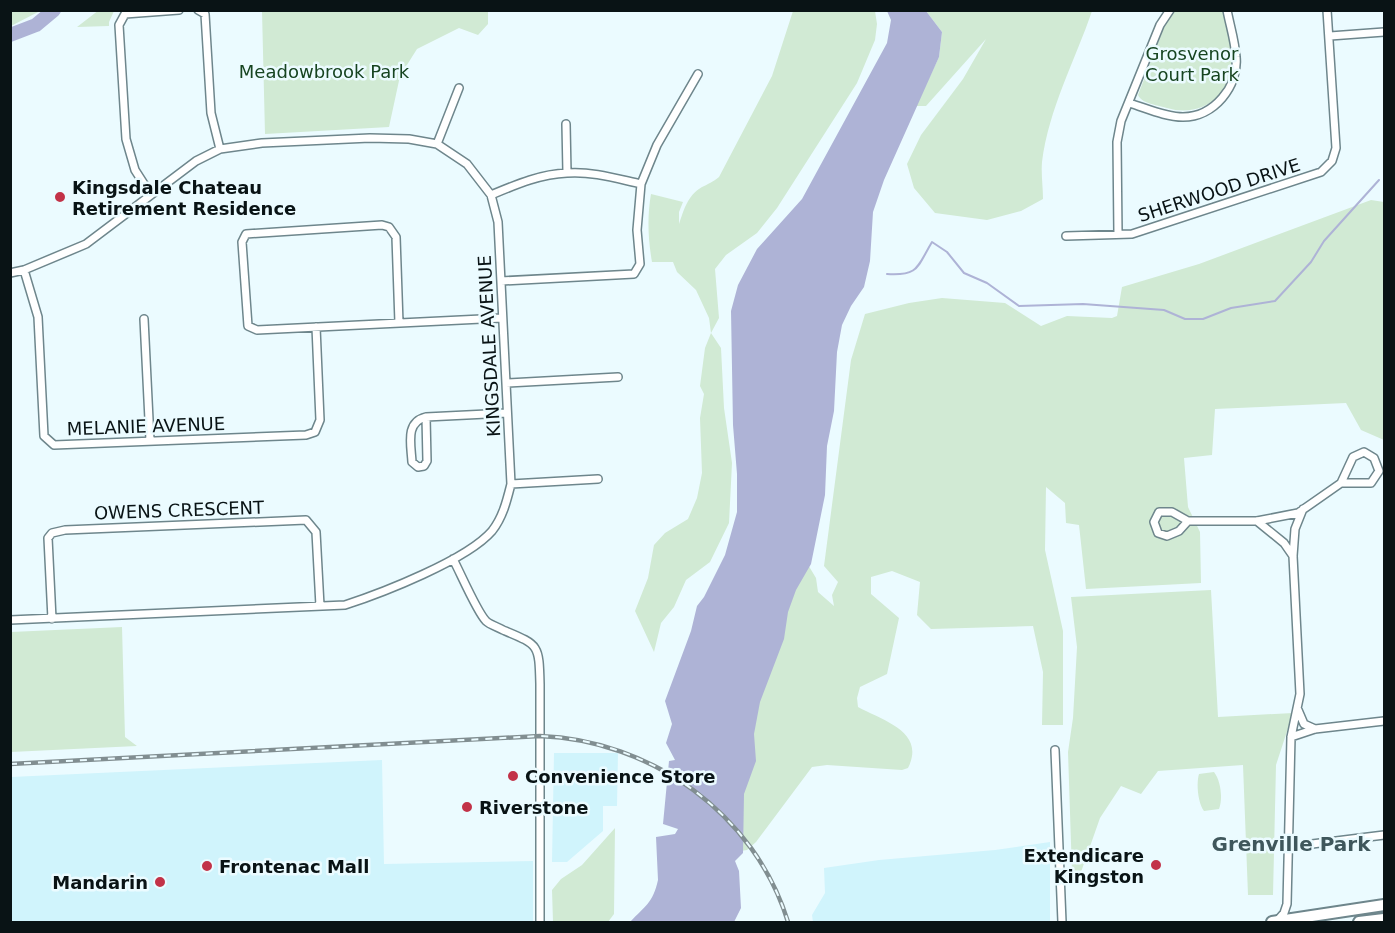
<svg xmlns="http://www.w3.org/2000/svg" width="1395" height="933" font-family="'DejaVu Sans',sans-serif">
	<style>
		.built { fill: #d0f4fc }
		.green { fill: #d1ead4 }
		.water { fill: #aeb3d6 }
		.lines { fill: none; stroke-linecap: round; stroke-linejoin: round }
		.stream { stroke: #aeb3d6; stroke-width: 2 }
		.river { stroke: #aeb3d6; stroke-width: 14 }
		.minor-casing { stroke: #6e868c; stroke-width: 10 }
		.primary-casing { stroke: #6e868c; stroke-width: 14 }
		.minor { stroke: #fff; stroke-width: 7 }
		.primary { stroke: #fff; stroke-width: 10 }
		.rail-casing { stroke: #818e91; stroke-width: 4.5 }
		.rail { stroke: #ebfbff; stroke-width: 2; stroke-dasharray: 7; stroke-linecap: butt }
		.poi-dot { fill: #c23248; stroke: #ebfbff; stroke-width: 2 }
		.labels { text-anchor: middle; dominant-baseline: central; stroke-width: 5; stroke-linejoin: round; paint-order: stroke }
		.park-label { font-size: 18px; fill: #164420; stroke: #ebfbff }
		.poi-label { font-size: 18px; font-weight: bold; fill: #091315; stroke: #ebfbff; text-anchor: start }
		.street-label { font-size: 18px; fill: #091315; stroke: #ebfbff }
		.neighbourhood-label { font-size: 20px; font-weight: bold; fill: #3f575c; stroke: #ebfbff }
	</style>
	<rect width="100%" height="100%" fill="#ebfbff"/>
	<path class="built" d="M554,753H618L617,806H603V831L567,862H552Z
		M382,760L384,864L533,861V922H11V777Z
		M1050,842V922H813L812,915L825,893L824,868L879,860L995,850Z"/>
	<path class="green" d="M11,10H40V11L11,26Z
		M99,10L114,11L109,22V26L77,27Z
		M262,11H488V24L478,35L459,28L417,49L400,76L389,127L265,134Z
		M793,11H875L877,24L875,40L857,83L777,208L757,233L726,255L715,269L719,318L711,333L721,348L724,408L732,463L729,523L710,562L686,580L674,607L661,623L654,652L635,611L648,578L654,545L665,533L688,519L697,498L702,473L700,418L704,394L700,386L705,348L711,333L709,318L696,290L677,272L673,262H652C648,239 647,217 651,194L683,202L679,212V224C684,210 687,196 702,187C708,184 713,182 719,177L772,76Z
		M926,11H1092C1075,61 1049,108 1042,162C1041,174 1043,187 1043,199L1021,211L987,220L935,213L914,188L907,164L921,135L963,79L986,39L926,106H916L939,57L942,32Z
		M1174,11H1223C1226,27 1232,45 1232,62C1231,97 1200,118 1167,108C1158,105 1142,104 1138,95L1166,22Z
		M1371,200L1384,202V440L1361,430L1346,403L1215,409L1212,455L1184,458L1188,507L1200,532L1201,583L1086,589L1079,525L1066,523L1065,503L1046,487L1045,550L1063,631V725H1042L1043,672L1033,626L931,629L917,615L920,582L892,571L871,577V594L899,618L887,674L860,687L857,698L858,707C884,721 926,732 908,768L902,770L827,765L812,767L756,842L747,850L728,853L726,798L801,553L816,578L818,592L834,606L832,595L838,582L824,566L851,360L865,314L909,303L942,298L1005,303L1041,326L1067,316L1112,318L1117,316L1122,287L1199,264Z
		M1211,590L1218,717L1293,713L1276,765L1273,895H1248L1243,765L1158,771L1141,794L1121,786L1100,818L1081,872L1072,873L1068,752L1073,718L1077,647L1071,597Z
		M122,627L125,737L137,746L11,752V632Z
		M1214,772C1221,781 1223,799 1219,809L1204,811C1198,803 1196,784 1199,774Z
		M615,828L614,914L608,922H553L552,890L561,879L582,865Z"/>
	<path class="water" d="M887,11H926L942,32L939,57L884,180L873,212L870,261L864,287L851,306L842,325L837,352L834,411L827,446L825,495L811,564L796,590L788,612L784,639L760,702L754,734L756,761L744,794L743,853L735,861L739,871L741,908L734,922H630C645,906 653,903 658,880L656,837L675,834L678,829L663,824L669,761L675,760L666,743L672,724L665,701L691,631L697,606L704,597L725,555L737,512V474L733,425L731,311L738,285L757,249L802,199L887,43L891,20Z"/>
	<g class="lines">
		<path class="stream" d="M887,274C919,276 917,267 932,242L947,252L964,273L987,283L1019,306L1083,304L1164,310L1185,319H1203L1231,308L1275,301L1311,262L1324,241L1379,180"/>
		<path class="river" d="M10,35L36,25L54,10"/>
		<g class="minor-casing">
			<path id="minor" d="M198,10L205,14L211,113L220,149
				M1330,36L1384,32
				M1129,103C1146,108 1165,117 1183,117C1214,117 1239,86 1236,57C1235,41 1230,26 1227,10
				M566,124L567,173
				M437,144L459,88
				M151,195L135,170L126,139L119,25L125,14L179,10
				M491,195C515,185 540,174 567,173C592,171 618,179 641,184
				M1118,234L1117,142L1121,121L1160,25L1170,10
				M1066,236L1132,234L1321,172L1332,161L1336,148L1327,10
				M24,270L38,317L44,436L54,445L306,435L315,432L320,420L316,327
				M10,273L24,270L86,244L196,161L220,149L262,143L370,138L409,139L437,144L467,164L491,195L498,222L511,484C507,500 503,517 492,531C467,560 382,593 345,605L10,620
				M501,281L634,274L640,264L637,230L641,184L657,145L698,74
				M144,319L150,440
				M399,323L396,237L389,227L382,225L246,234L242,242L248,326L257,330L502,318
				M506,383L618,377
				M426,417L427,461L424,466L418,467L412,462C411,444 405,422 426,417L507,413
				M511,484L598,479
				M1188,521L1179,531L1167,536L1158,533L1154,522L1159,512H1172L1188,521H1257L1298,513L1341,483L1353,457L1364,452L1374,458L1379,471L1371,483H1341
				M1257,521L1284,543L1293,556
				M453,559C460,572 477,612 486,621C490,625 498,627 503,630C539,645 539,644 540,684V922
				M52,619L48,538L52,533L65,530L306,520L316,532L320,606
				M1298,710L1304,724L1315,729
				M1291,737L1315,729L1384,721
				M1055,750L1062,922
				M1288,847L1384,835
				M1277,921L1284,913L1287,904L1291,737L1300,694L1293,556L1295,529L1303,509"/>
		</g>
		<g class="primary-casing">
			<path id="primary" d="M1272,922L1384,905
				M1359,922L1384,919"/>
		</g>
		<use href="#minor" class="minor"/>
		<use href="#primary" class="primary"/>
		<g class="rail-casing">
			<path id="rail" d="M10,764L540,736C651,740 755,814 788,922"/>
		</g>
		<use href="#rail" class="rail"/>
	</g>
	<g class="poi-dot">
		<circle cx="60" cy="197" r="6"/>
		<circle cx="513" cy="776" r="6"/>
		<circle cx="467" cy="807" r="6"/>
		<circle cx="1156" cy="865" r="6"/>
		<circle cx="207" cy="866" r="6"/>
		<circle cx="160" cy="882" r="6"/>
	</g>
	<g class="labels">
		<g class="park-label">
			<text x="1192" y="53">Grosvenor<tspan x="1192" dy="21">Court Park</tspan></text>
			<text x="324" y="71">Meadowbrook Park</text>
		</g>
		<g class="poi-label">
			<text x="72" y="187">Kingsdale Chateau<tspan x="72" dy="21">Retirement Residence</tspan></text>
			<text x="525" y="776">Convenience Store</text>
			<text x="479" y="807">Riverstone</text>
			<text x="1144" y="855" text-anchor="end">Extendicare<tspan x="1144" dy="21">Kingston</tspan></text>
			<text x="219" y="866">Frontenac Mall</text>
			<text x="148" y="882" text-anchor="end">Mandarin</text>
		</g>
		<g class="street-label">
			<text transform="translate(1219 190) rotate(-18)">SHERWOOD DRIVE</text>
			<text transform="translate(489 346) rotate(-93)">KINGSDALE AVENUE</text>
			<text transform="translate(146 426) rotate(-2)">MELANIE AVENUE</text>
			<text transform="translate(179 510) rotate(-2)">OWENS CRESCENT</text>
		</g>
		<g class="neighbourhood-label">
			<text x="1291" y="844">Grenville Park</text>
		</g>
	</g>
	<rect width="1395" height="933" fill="none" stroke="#091315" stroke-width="24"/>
</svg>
